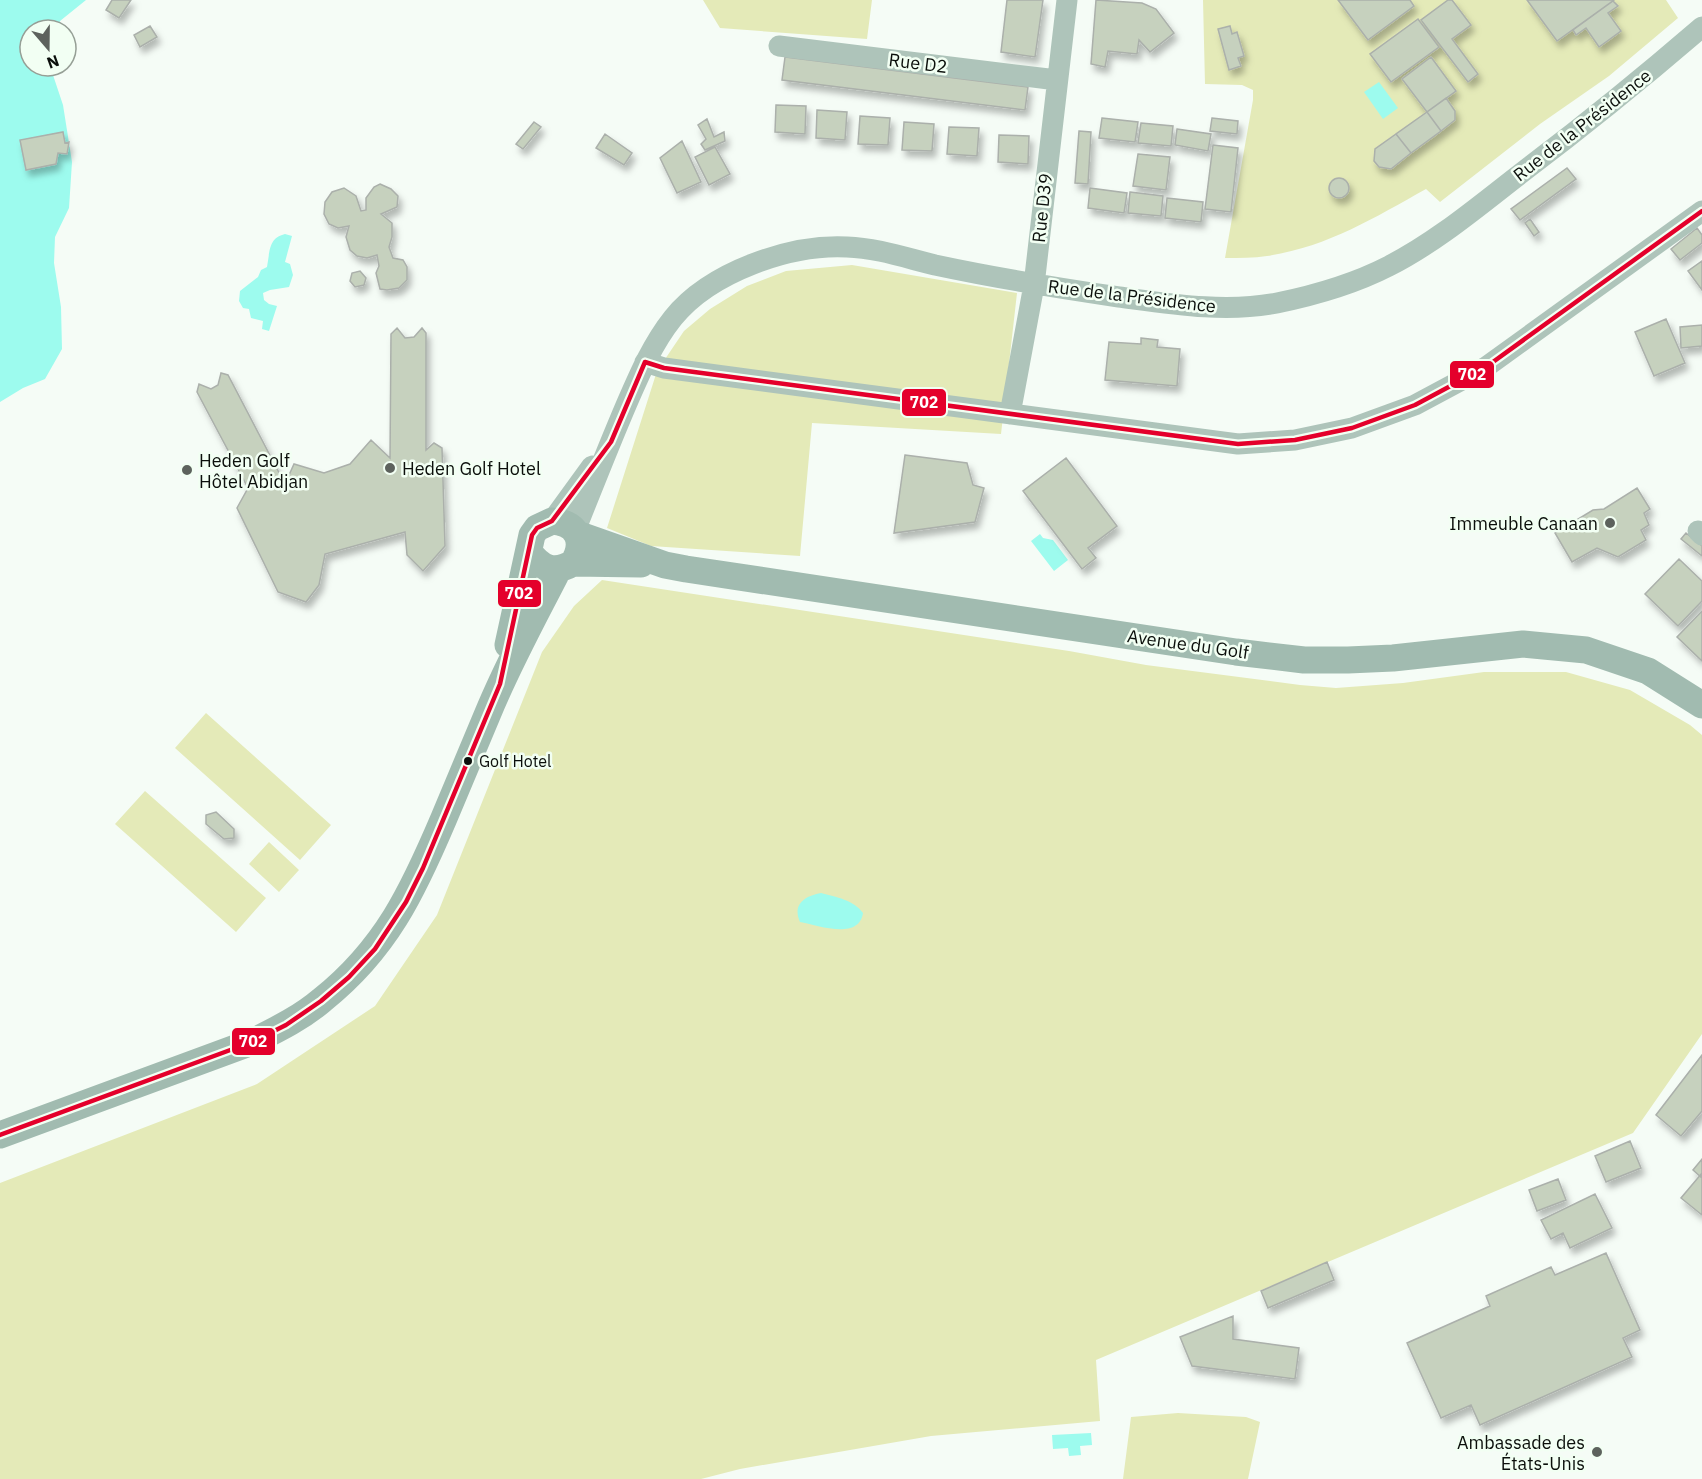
<svg xmlns="http://www.w3.org/2000/svg" width="1702" height="1479" font-family="'IBM Plex Sans',sans-serif">
	<style>
		.green { fill: #e4eab8 }
		.water { fill: #9dfbee }
		.building { fill: #c6d1be; stroke: #abb0ab; stroke-width: 1.5; filter: url(#shadow) }
		.lines { fill: none; stroke-linecap: round; stroke-linejoin: round }
		.minor { stroke: #aec4ba; stroke-width: 21 }
		.major { stroke: #a1bbb0; stroke-width: 27 }
		.bus-1-casing { stroke: #f2fff3; stroke-width: 9 }
		.bus-1 { stroke: #e4002b; stroke-width: 4.5 }
		.poi-dot { fill: #5d625d; stroke: #f2fff3; stroke-width: 2 }
		.bus-dot { fill: #0b0f0b; stroke: #f2fff3; stroke-width: 2 }
		.labels { text-anchor: middle; dominant-baseline: central; stroke-width: 5; stroke-linejoin: round; paint-order: stroke }
		.bus-label { font-size: 16px; fill: #0b0f0b; stroke: #f2fff3; text-anchor: start }
		.street-label { font-size: 18px; fill: #0b0f0b; stroke: #f2fff3 }
		.poi-label { font-size: 18px; fill: #0b0f0b; stroke: #f2fff3; text-anchor: start }
		.line-badge { stroke: #f2fff3; stroke-width: 2 }
		.badge-label { font-size: 16px; text-anchor: middle; font-weight: bold; fill: #fff }
	</style>
	<defs>
		<filter id="shadow"><feDropShadow dx="3.5" dy="6" stdDeviation="3" flood-color="#0004"/></filter>
	</defs>
	<rect width="100%" height="100%" fill="#f5fcf6"/>
	<path class="green" d="M703,0H872L867,39L720,28Z
		M1203,0H1666L1678,18L1609,76L1540,124L1440,202L1426,189C1374,218 1327,247 1267,256C1254,258 1239,258 1225,258L1253,100V90L1242,85L1205,84Z
		M852,265L1017,293L1001,434L812,423L800,556L651,546L607,528L657,371L684,331L710,309L747,286L786,271Z
		M602,580L1069,651L1146,665L1300,685L1336,688L1403,683L1484,672H1566L1630,690L1690,725L1702,735V1034L1633,1133L1096,1360L1100,1421L931,1436L740,1469L701,1479H0V1183L257,1084L375,1006L437,915L542,652L574,606Z
		M206,713L331,825L300,860L175,748Z
		M145,791L266,898L236,932L115,824Z
		M269,842L299,870L279,892L249,864Z
		M1178,1413L1246,1417L1260,1422L1248,1479H1123L1131,1417Z"/>
	<path class="water" d="M0,0H86L60,21L58,30H30V66H50L63,105L72,162L69,208L55,237L54,263L61,307L62,349L45,379L23,388L0,402Z
		M1379,82L1398,108L1383,119L1364,92Z
		M285,234L292,236L285,262L290,264L293,275L289,287L270,290L263,293L264,300L269,304L277,306L269,331L262,329L263,321L251,318L249,309L243,308L239,301L240,291L258,277L261,270L267,267C270,252 268,238 285,234Z
		M1040,534L1043,538L1053,540L1068,560L1054,571L1031,541Z
		M821,893C836,897 854,900 863,913C859,941 817,925 800,922C792,904 805,896 821,893Z
		M1091,1433L1092,1445L1080,1446L1081,1455L1069,1456L1068,1448L1053,1449L1052,1435Z"/>
	<path class="building" d="M112,0H131L119,18L106,10Z
		M1007,0H1043L1035,57L1001,52Z
		M1096,0L1142,3L1156,9L1174,33L1150,52L1139,40L1137,54L1108,51L1105,67L1091,64Z
		M1338,0H1410L1414,6L1368,40Z
		M1448,0H1452L1471,25L1452,39L1478,74L1468,82L1421,20Z
		M1527,0H1614L1557,41Z
		M1613,1L1618,6L1608,13L1621,31L1599,47L1586,28L1576,35L1573,30Z
		M1418,19L1439,47L1391,82L1370,54Z
		M150,26L157,37L140,47L134,35Z
		M1230,26L1232,34L1237,32L1244,56L1238,58L1241,66L1229,70L1218,29Z
		M785,57L1028,87L1025,110L782,80Z
		M1431,57L1456,91L1427,112L1402,79Z
		M1446,98L1455,111V120L1441,131L1427,112Z
		M776,105L806,106L805,134L775,132Z
		M817,110L847,112L845,140L816,138Z
		M1427,112L1441,131L1411,153L1396,134Z
		M860,116L890,118L888,145L858,144Z
		M1102,118L1138,122L1135,142L1099,138Z
		M1212,118L1238,121L1237,134L1210,131Z
		M707,119L714,137L724,132L725,141L705,150L701,144L706,139L698,125Z
		M534,122L541,127L523,149L516,144Z
		M904,122L934,124L932,151L902,150Z
		M1141,123L1173,126L1171,146L1138,143Z
		M949,127L979,128L977,156L947,154Z
		M1177,129L1211,134L1208,151L1175,145Z
		M1079,131L1091,132L1088,184L1075,183Z
		M63,132L65,143L69,142L67,154L58,153L56,164L26,170L20,140Z
		M605,134L632,153L624,165L596,148Z
		M1396,134L1411,153L1391,169L1379,167L1374,161L1375,149Z
		M999,135L1029,136L1028,164L998,162Z
		M682,141L701,182L677,193L660,158Z
		M1213,145L1238,148L1231,212L1205,209Z
		M715,147L730,174L709,185L695,157Z
		M1138,154L1170,157L1166,190L1133,186Z
		M1567,168L1576,179L1520,220L1511,209Z
		M1329 188a10 10 0 1 1 20 0a10 10 0 1 1-20 0Z
		M380,184L391,189L398,196L397,207L381,214L392,223V237L389,247L393,258L403,260L407,267V280L399,288L387,290L380,289L376,273L379,266L377,255L367,258L357,256L350,250L346,237L349,226L338,228L329,224L324,214L325,202L332,192L344,188L356,196L361,211L366,210V198L374,187Z
		M1090,188L1127,193L1124,213L1088,208Z
		M1130,192L1163,196L1161,216L1128,213Z
		M1167,198L1203,202L1201,222L1165,218Z
		M1530,219L1539,232L1534,236L1525,223Z
		M1697,228L1702,235V243L1680,260L1671,249Z
		M1702,261V290L1688,271Z
		M360,271L366,278L364,285L355,287L350,281L352,273Z
		M1666,319L1685,363L1654,376L1635,332Z
		M1702,325V346L1681,348L1680,327Z
		M397,328L405,338L414,337L422,328L426,333V450L434,443L442,448L445,546L423,571L407,555L405,532L325,554L319,585L306,602L278,592L237,508L248,488L197,392L199,384L211,389L218,385L221,373L228,375L285,484L294,464L324,473L350,464L371,440L390,458L391,334Z
		M1141,338L1158,340L1157,347L1180,349L1177,386L1105,380L1109,342L1141,344Z
		M905,455L967,463L973,485L984,488L975,522L894,533Z
		M1066,458L1117,526L1088,548L1096,558L1082,569L1023,491Z
		M1637,488L1650,509L1644,513L1649,525L1641,530L1646,540L1618,557L1597,548L1572,562L1555,533L1593,510L1604,509Z
		M1686,533L1702,546V556L1681,539Z
		M1679,559L1702,581V601L1678,626L1645,594Z
		M1702,611V661L1677,637Z
		M216,812L234,829V838L224,839L206,824V815Z
		M1702,1055V1111L1681,1136L1656,1115Z
		M1630,1141L1641,1168L1606,1182L1595,1156Z
		M1702,1159V1178L1693,1170Z
		M1702,1173V1215L1681,1198Z
		M1558,1179L1566,1200L1537,1211L1529,1190Z
		M1595,1194L1612,1228L1570,1248L1563,1233L1551,1239L1541,1220Z
		M1606,1253L1640,1330L1623,1338L1632,1357L1480,1425L1471,1405L1441,1418L1407,1343L1490,1306L1486,1296L1551,1267L1555,1275Z
		M1327,1262L1334,1280L1268,1308L1261,1291Z
		M1233,1316V1339L1299,1348L1295,1379L1192,1366L1180,1337Z"/>
	<g class="lines">
		<path class="minor" d="M779,46L1057,80
			M645,362L664,368L1238,444L1295,440L1352,428L1415,405L1486,367L1702,211
			M1010,414L1034,285L1067,0
			M552,521L592,466
			M575,531C592,488 609,445 627,403C640,373 653,343 673,318C710,272 790,244 847,247C877,248 906,258 935,265C996,278 1057,288 1119,297C1171,304 1225,313 1277,303C1316,295 1354,284 1389,266C1438,241 1481,204 1524,171C1585,125 1644,77 1702,27
			M1698,531L1702,535"/>
		<path class="major" d="M577,534L665,565L686,569L1236,652L1304,660H1348L1393,658L1523,644L1586,650L1648,671L1702,705
			M573,563L641,564
			M508,645L532,535L537,528L552,521C578,523 586,542 573,563C554,574 542,569 529,552
			M0,1135L252,1042C276,1030 301,1018 322,1000C386,949 413,891 444,818C459,783 473,748 488,713C508,664 534,617 558,570"/>
		<g class="bus-1-casing">
			<path id="bus-1" d="M645,362L664,368L1238,444L1295,440L1352,428L1415,405L1486,367L1702,211
				M0,1135L252,1042L286,1025L321,1001L349,977L375,949L406,902L423,868L500,684L532,535L537,528L552,521L611,442L645,362"/>
		</g>
		<use href="#bus-1" class="bus-1"/>
	</g>
	<g class="poi-dot">
		<circle cx="390" cy="468" r="6"/>
		<circle cx="187" cy="470" r="6"/>
		<circle cx="1610" cy="523" r="6"/>
		<circle cx="1597" cy="1452" r="6"/>
	</g>
	<circle class="bus-dot" cx="468" cy="761" r="5"/>
	<g class="labels">
		<g class="bus-label">
			<text x="479" y="761">Golf Hotel</text>
		</g>
		<g class="street-label">
			<text transform="translate(918 63) rotate(7)">Rue D2</text>
			<text transform="translate(1582 125) rotate(-38)">Rue de la Présidence</text>
			<text transform="translate(1042 208) rotate(-84)">Rue D39</text>
			<text transform="translate(1132 296) rotate(7)">Rue de la Présidence</text>
			<text transform="translate(1188 644) rotate(8)">Avenue du Golf</text>
		</g>
		<g class="poi-label">
			<text x="199" y="460">Heden Golf<tspan x="199" dy="21">Hôtel Abidjan</tspan></text>
			<text x="402" y="468">Heden Golf Hotel</text>
			<text x="1598" y="523" text-anchor="end">Immeuble Canaan</text>
			<text x="1585" y="1442" text-anchor="end">Ambassade des<tspan x="1585" dy="21">États-Unis</tspan></text>
		</g>
	</g>
	<g class="line-badge">
		<rect x="1449" y="360" width="46" height="29" rx="6" fill="#e4002b"/>
		<rect x="901" y="388" width="46" height="29" rx="6" fill="#e4002b"/>
		<rect x="497" y="579" width="45" height="29" rx="6" fill="#e4002b"/>
		<rect x="231" y="1027" width="45" height="29" rx="6" fill="#e4002b"/>
	</g>
	<g class="badge-label">
		<text x="1472" y="380">702</text>
		<text x="924" y="408">702</text>
		<text x="519" y="599">702</text>
		<text x="253" y="1047">702</text>
	</g>
	<g transform="translate(48 48) rotate(160)"><circle r="28" fill="#f2fff3" stroke="#969f96" stroke-width="1.5"/>
	<path d="M0-4.5L10 22L0 15L-10 22Z" fill="#5d625d"/>
	<text y="-9" font-size="16" font-weight="bold" text-anchor="middle" fill="#0b0f0b">N</text>
	</g>
</svg>
